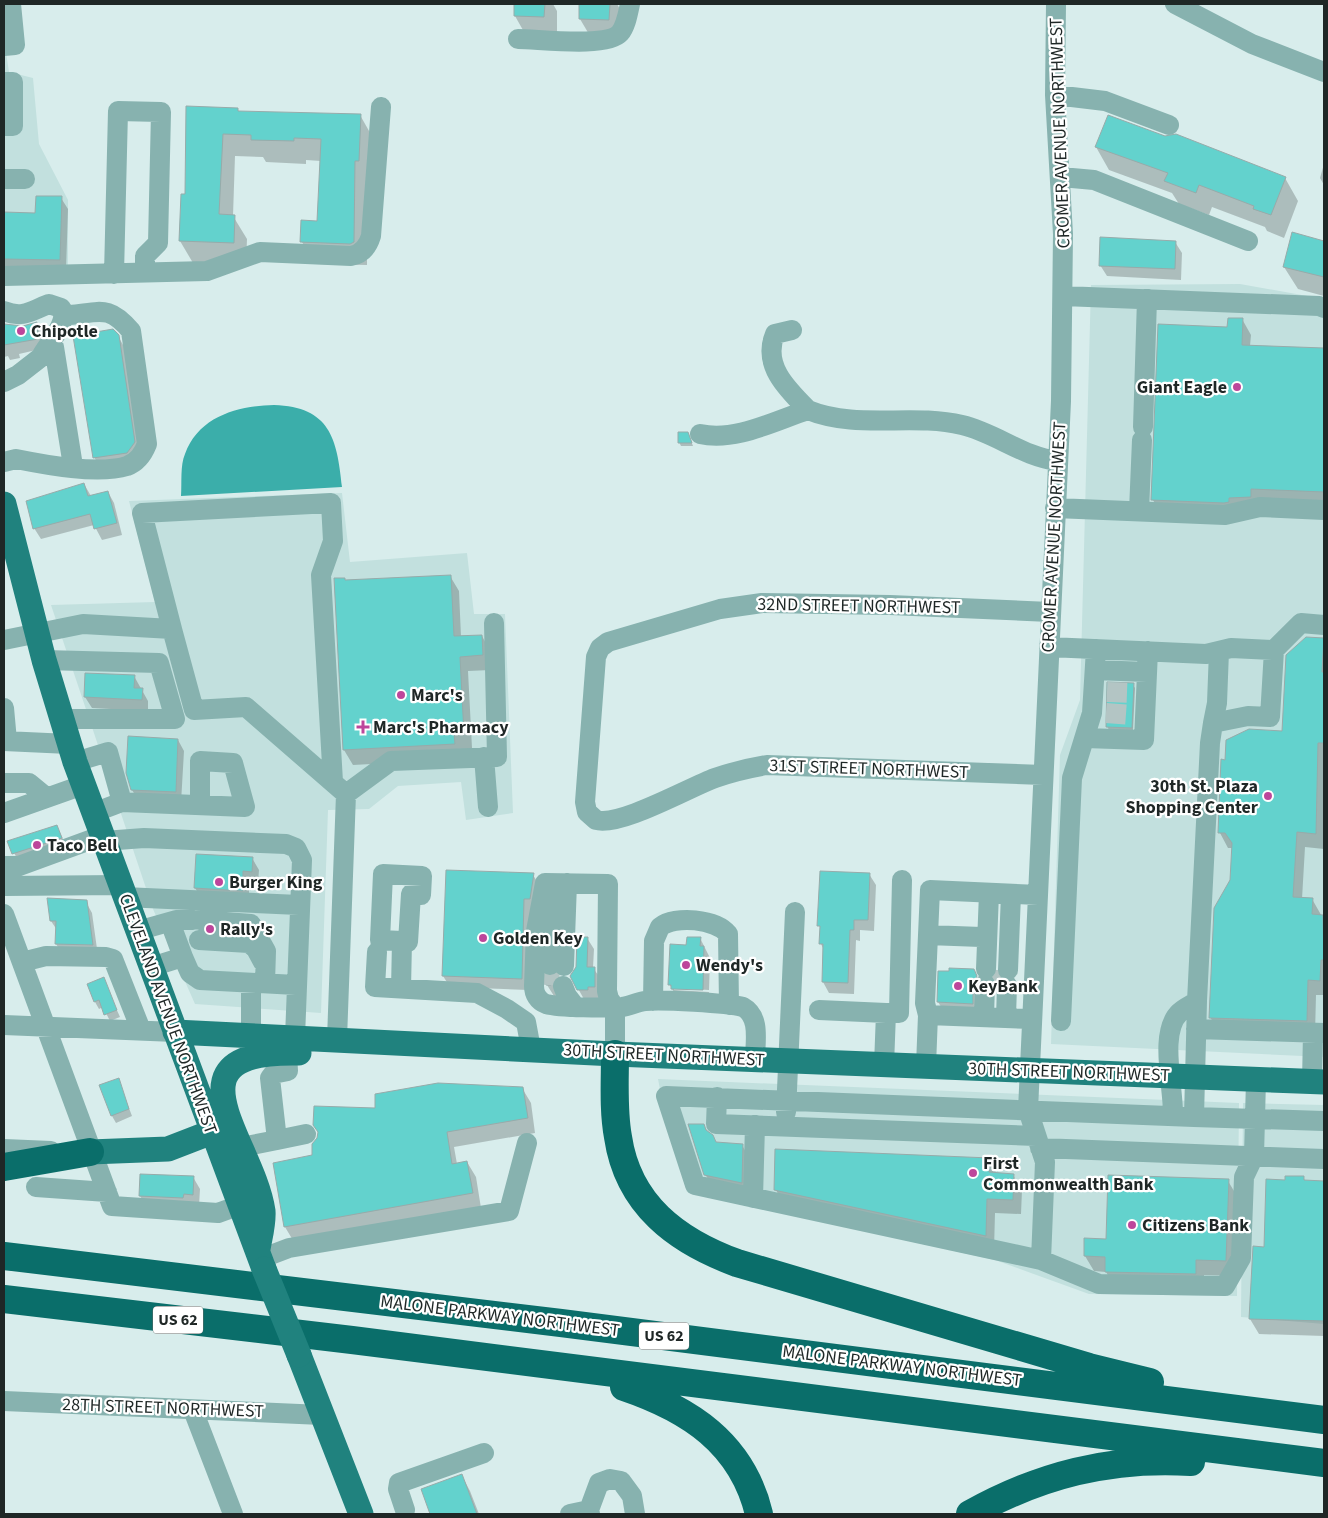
<svg xmlns="http://www.w3.org/2000/svg" width="1328" height="1518" font-family="'Source Sans 3',sans-serif">
	<style>
		.built { fill: #c2e0de }
		.water { fill: #3baeaa }
		.shadow { fill: #0003 }
		.building { fill: #63d2cd; stroke: #97abaa }
		.lines { fill: none; stroke-linecap: round; stroke-linejoin: round }
		.minor-tunnel { stroke: #b3c5c4; stroke-width: 20; stroke-dasharray: 20 10; stroke-linecap: butt }
		.minor { stroke: #87b2af; stroke-width: 20 }
		.major { stroke: #20827e; stroke-width: 25 }
		.highway { stroke: #0a6e6a; stroke-width: 28 }
		.major-bridge { stroke: #20827e; stroke-width: 25 }
		.poi-dot { fill: #bd469b; stroke: #fff; stroke-width: 2 }
		.labels { text-anchor: middle; dominant-baseline: central; stroke-width: 4.5; stroke-linejoin: round; paint-order: stroke }
		.shield { fill: #fff; stroke: #626867; stroke-width: 1 }
		.shield-label { font-size: 16px; font-weight: bold; fill: #1f2726 }
		.street-label { font-size: 18px; fill: #1f2726; stroke: #fff }
		.poi-label { font-size: 18px; font-weight: bold; fill: #1f2726; stroke: #fff; text-anchor: start }
	</style>
	<rect width="100%" height="100%" fill="#d8edec"/>
	<path class="built" d="M4,40L9,72L33,78L39,144L68,200V266H4Z
		M1240,284L1324,299V1057L1051,1044L1060,755L1080,700L1091,285Z
		M342,493L350,562L467,553L474,614H505L513,813L466,820L461,782L398,786L369,809L328,810L321,1013L195,1004L153,909L51,605L155,602L129,501Z
		M658,1079L1239,1103L1237,1296L1089,1294L995,1260L687,1192L667,1125Z
		M1243,1103L1324,1105V1324L1241,1317Z"/>
	<path class="water" d="M274,405C330,407 337,438 342,487L181,496C182,483 180,465 185,454C199,416 238,406 274,405Z"/>
	<path class="shadow" d="M515,4H553L557,11V39H528L515,16Z
		M581,4H617L623,14L622,42L593,41L580,19Z
		M237,109L239,112L360,115L373,138L367,183V265L315,264L302,242L319,222L321,161L306,160V164L266,162L263,157L235,156L233,216L247,239L246,266L193,263L180,241L186,196Z
		M1096,147L1285,178L1298,201L1284,238L1267,231L1265,227L1212,207L1209,215L1179,204L1172,193L1109,170Z
		M1324,164V185L1320,178Z
		M61,198L68,209L66,271L4,269V213L37,214Z
		M1293,234L1324,242V296L1298,289L1284,267Z
		M1175,242L1182,253L1181,280L1107,276L1100,265Z
		M1242,319L1251,335L1250,346L1324,349V507L1161,515L1153,500L1228,328Z
		M37,323L43,334L45,348L19,354L20,358L10,360L8,356L4,357V326L23,327Z
		M118,336L127,352L143,458L103,472L94,457Z
		M688,433L693,446H681L679,442Z
		M84,484L91,496L108,492L114,503L122,535L102,540L94,525L41,539L34,528Z
		M450,576L459,591L461,637L482,636L490,651L491,670L468,671L472,748L463,759L353,765L344,750L346,581Z
		M1323,639L1324,849L1305,847L1302,899H1312L1324,920V995H1316L1315,1035L1219,1032L1210,1017L1231,880L1233,848H1228L1220,833L1226,762L1283,733Z
		M134,676L148,701V711L92,708L85,697Z
		M1133,685L1135,688L1133,730H1109L1107,726Z
		M178,740L184,751L181,803L139,801L132,790Z
		M57,827L68,849L20,865L9,842Z
		M252,858L259,870L258,883L249,882V901L202,899L195,888Z
		M869,874L876,885L874,931L860,930V941L856,940L854,994L829,993L823,982L824,950L821,944V929L819,925Z
		M533,875L540,886L528,990L450,987L443,976Z
		M48,900L86,902L92,913L98,956L63,955L56,944L57,930L51,921Z
		M587,938L594,949L593,968L601,979V998L585,1001L571,976L577,967Z
		M700,938L710,958L709,990L674,988V990L709,992L708,1001L676,996L670,985L671,946H688Z
		M973,970L980,982L978,1014L945,1013L938,1002Z
		M556,976L562,987L558,996H554L547,985V977Z
		M103,979L120,1017L110,1021L103,1007L99,1009L95,1002Z
		M118,1079L132,1116L116,1123L112,1116Z
		M522,1088L531,1103L535,1133L454,1147L457,1164L467,1162L476,1177L481,1208L294,1242L285,1227L313,1156L376,1109Z
		M703,1125L717,1144L742,1145L748,1156L747,1194L712,1186L705,1174Z
		M989,1159L997,1174L1013,1175L1022,1190L1021,1214L995,1213L994,1250L784,1205L776,1190Z
		M193,1177L200,1189L199,1206L147,1207L140,1196Z
		M1303,1178L1306,1182H1324V1336L1259,1334L1250,1319L1265,1248L1286,1181Z
		M1228,1181L1237,1196L1234,1276L1204,1275V1288L1115,1287L1106,1272L1094,1271L1085,1256L1086,1239L1107,1240Z
		M462,1476L470,1491L479,1514H432L423,1490Z"/>
	<path class="building" d="M514,4H545L544,17L514,16Z
		M579,4H610L609,20L579,19Z
		M186,106L238,108V111L361,114L359,161H355L354,242L350,244L300,242L301,220L317,221L321,139L294,138V141L251,140V135L223,134L219,214L235,215L234,243L179,241L181,194H185Z
		M1108,115L1165,136L1176,134L1286,177L1271,215L1253,209L1254,206L1199,185L1196,193L1164,181L1168,173L1095,147Z
		M36,196H62L60,260L4,259V212L35,213Z
		M1292,232L1324,241V277L1283,267Z
		M1100,237L1176,241L1175,269L1099,266Z
		M1228,318H1243L1242,345L1324,348V492L1251,489V497L1229,498V502L1224,503L1151,500L1158,324L1227,327Z
		M37,322L38,339L4,345V324L23,326Z
		M113,329L119,335L135,442L127,453L93,458L73,336Z
		M678,432H688L692,443H678Z
		M84,483L88,496L108,491L117,523L94,529L90,514L33,529L26,501Z
		M451,575L454,636L482,635L483,655L460,657L464,734H454L455,744L343,750L334,578H345V580Z
		M1306,637L1324,638L1322,672H1324V743H1318L1316,834L1297,832L1293,897L1313,898L1312,914L1323,915L1324,960H1321L1320,981L1308,980L1307,1021L1209,1018L1214,908L1230,880L1232,843L1225,833H1218L1221,759L1225,760L1226,740L1249,729L1282,731L1286,655Z
		M85,673L135,675L134,688H143L142,700L84,697Z
		M1107,682L1134,683L1132,728L1106,727Z
		M128,736L178,739L176,792L131,790L126,773Z
		M57,825L62,838L12,854L7,841Z
		M196,854L253,857L252,872L243,871V891L194,888Z
		M446,870L534,873L530,899H524L522,979L442,976Z
		M820,871L870,873L868,920H854V930H850L848,983L822,982L823,944H819L820,926H817Z
		M47,898L87,900L93,945L55,944L56,921H50Z
		M577,937H588L587,967H595V987H588V990H577L570,976L576,967Z
		M687,937H701L700,946H704L703,990L671,989V985H668L670,944L686,945Z
		M949,968L974,969L977,976L973,984V1004L937,1002L938,971H949Z
		M556,975L551,985H546V976Z
		M104,977L117,1010L104,1015L99,1000L94,1002L87,984Z
		M119,1078L129,1109L111,1116L99,1085Z
		M438,1083L523,1087L528,1118L447,1132L452,1164L467,1161L473,1193L284,1227L273,1163L312,1155V1144L317,1138L318,1132L313,1125L314,1106L375,1108V1094Z
		M688,1124H704L706,1130L713,1135L716,1142L743,1144L742,1183L704,1175Z
		M775,1149L990,1158L989,1172L1014,1174L1013,1200L987,1199L986,1236L774,1190Z
		M140,1174L194,1176L193,1195L184,1194L183,1198L139,1196Z
		M1108,1175L1229,1179L1226,1261L1196,1260V1274L1105,1272V1257L1084,1256V1238L1106,1239Z
		M1285,1176H1304V1180L1324,1181V1321L1249,1319L1253,1246L1264,1247L1266,1179L1285,1180Z
		M462,1474L477,1514H430L421,1489Z"/>
	<g class="lines">
		<path class="minor-tunnel" d="M1107,692L1134,693
			M1106,713L1133,715
			M996,984L997,970
			M549,985L550,965"/>
		<path class="minor" d="M1175,4L1252,44L1324,72
			M518,39C539,39 607,48 620,33C626,26 628,13 630,4
			M4,46L15,45L11,4
			M4,82H13V126H4
			M1055,95L1105,101L1169,125
			M1061,177L1094,180L1248,241
			M4,179H25
			M114,274L118,111L161,112L158,243L145,256V273
			M4,276L207,271L260,252L351,256C362,254 368,246 371,236L381,107
			M1063,296L1319,306L1324,308
			M4,311C24,319 32,310 49,304L61,308C70,321 48,344 42,355
			M4,382L18,375L54,347L73,466
			M808,410C857,430 911,413 962,425C996,433 1023,457 1058,461
			M1143,427L1147,299
			M700,434C735,442 774,421 808,410C787,389 762,365 775,334L792,330
			M4,462L16,459C46,465 98,475 127,466C138,462 143,454 147,444L131,331C109,305 101,312 70,315
			M1055,508L1225,515L1260,507L1324,510
			M1139,511L1142,440
			M172,629L142,513L331,503L333,541L321,575L333,782
			M4,640L83,624L172,629L194,710L246,707L346,794L337,1039
			M1049,647L1206,654L1231,648L1274,650
			M44,660L159,663L175,719H61
			M1095,670L1147,672
			M4,708L7,741
			M1213,723L1217,703L1219,651
			M1085,738L1144,740L1148,651
			M4,741L69,744
			M484,757L488,807
			M75,762L108,752L122,802L93,813
			M1043,775L767,765C749,768 732,772 715,778C688,788 620,827 596,820L587,812L585,802L596,657L600,648L608,642L720,609L762,603L890,605L1050,612
			M4,783H29L46,797
			M346,794L391,761L497,757L494,623
			M122,802L245,807L233,763L200,761V805
			M4,813L83,785
			M104,841L144,838L286,844L296,848L302,860L295,1037
			M4,866H19L101,836
			M4,886L120,885
			M124,897L299,905
			M4,914L112,1206L218,1213L240,1205
			M200,920L251,924L266,951L265,983
			M170,922L183,957
			M137,931L176,920H193
			M928,935L981,937
			M199,940L249,943L256,949L263,962
			M377,952L375,987L477,993L507,1009L526,1022L531,1049
			M22,962L46,956L106,957L113,959L141,1030
			M550,965L552,898
			M564,966L567,883
			M151,967L183,957L190,973L200,980L296,985
			M986,969L989,893
			M1008,970L1011,894
			M563,986L567,996L574,1005
			M401,989L402,941L380,940L383,874L422,876L421,895L411,894L408,942L402,941
			M653,1001L654,941L660,927C675,915 716,919 728,934L729,1005
			M819,1010L886,1013
			M928,1015L925,1003L930,890L1038,895
			M984,1017L985,984
			M1006,1018L1007,985
			M1061,1021L1072,778L1092,713L1096,649
			M4,1025L175,1032
			M1196,1029L1324,1033
			M251,1035V983
			M615,1054V1007L609,999L607,991L608,884L545,883L536,931L534,986C534,994 538,1001 546,1004C561,1008 606,1008 622,1007C630,1006 637,1002 645,1001C660,999 728,1003 743,1007C761,1017 755,1042 755,1060
			M884,1065L886,1013H899L902,880
			M926,1066L928,1015L1032,1019
			M1256,1080L1254,1156L1244,1177L1241,1258L1225,1286L1099,1284L1041,1260L695,1185L666,1096L1194,1117L1324,1121
			M1312,1082L1313,1033
			M717,1097L716,1124L1036,1136
			M786,1112L795,912
			M1173,1116C1174,1088 1158,1032 1180,1012C1184,1008 1191,1005 1197,1001
			M1194,1117L1197,1001L1210,743L1213,723L1248,716L1270,717L1274,650L1301,623L1324,625
			M277,1140L306,1134
			M241,1147L277,1140L270,1078L273,1074L288,1071L287,1053
			M1040,1148L1324,1159
			M4,1149L51,1151
			M36,1187L107,1192
			M753,1198L755,1125
			M260,1259L289,1248L509,1211L527,1143
			M1041,1260L1045,1162L1028,1110L1061,401L1063,234L1055,95L1056,4
			M4,1401L322,1415
			M193,1410L233,1514
			M405,1510L398,1489L399,1483L484,1453
			M589,1510L599,1483L610,1479L621,1481L632,1496L635,1514
			M570,1514L589,1510L590,1514"/>
		<path class="major" d="M4,504L44,660L75,762L264,1269
			M175,1032L615,1054L1324,1082
			M90,1152L168,1149L212,1132
			M258,1249C260,1237 264,1223 263,1211C253,1141 159,1050 299,1053
			M299,1355L361,1514"/>
		<path class="highway" d="M615,1054C615,1081 613,1110 618,1137C628,1205 677,1241 737,1263L1089,1367L1150,1382
			M4,1167L90,1152
			M4,1256L561,1323L1324,1420
			M4,1299L352,1340L1324,1463
			M624,1387C689,1409 742,1443 759,1514
			M970,1514C1040,1475 1110,1457 1191,1462"/>
		<path class="major-bridge" d="M264,1269L299,1355"/>
	</g>
	<g class="poi-dot">
		<circle cx="21" cy="331" r="5"/>
		<circle cx="1237" cy="387" r="5"/>
		<circle cx="401" cy="695" r="5"/>
		<path d="M360.5 719.5h5v5h5v5h-5v5h-5v-5h-5v-5h5z"/>
		<circle cx="1268" cy="796" r="5"/>
		<circle cx="37" cy="845" r="5"/>
		<circle cx="219" cy="882" r="5"/>
		<circle cx="210" cy="929" r="5"/>
		<circle cx="483" cy="938" r="5"/>
		<circle cx="686" cy="965" r="5"/>
		<circle cx="958" cy="986" r="5"/>
		<circle cx="973" cy="1173" r="5"/>
		<circle cx="1132" cy="1225" r="5"/>
	</g>
	<g class="labels">
		<g class="shield">
			<rect x="153" y="1306.5" width="50" height="27" rx="4"/>
			<rect x="639" y="1322.5" width="50" height="27" rx="4"/>
		</g>
		<g class="shield-label">
			<text x="178" y="1320">US 62</text>
			<text x="664" y="1336">US 62</text>
		</g>
		<g class="street-label">
			<text transform="translate(1060 133) rotate(-92)">CROMER AVENUE NORTHWEST</text>
			<text transform="translate(1054 537) rotate(-87)">CROMER AVENUE NORTHWEST</text>
			<text transform="translate(859 606) rotate(1)">32ND STREET NORTHWEST</text>
			<text transform="translate(869 769) rotate(2)">31ST STREET NORTHWEST</text>
			<text transform="translate(168 1014) rotate(70)">CLEVELAND AVENUE NORTHWEST</text>
			<text transform="translate(664 1055) rotate(3)">30TH STREET NORTHWEST</text>
			<text transform="translate(1069 1072) rotate(2)">30TH STREET NORTHWEST</text>
			<text transform="translate(500 1316) rotate(7)">MALONE PARKWAY NORTHWEST</text>
			<text transform="translate(902 1366) rotate(7)">MALONE PARKWAY NORTHWEST</text>
			<text transform="translate(163 1408) rotate(2)">28TH STREET NORTHWEST</text>
		</g>
		<g class="poi-label">
			<text x="31" y="331">Chipotle</text>
			<text x="1227" y="387" text-anchor="end">Giant Eagle</text>
			<text x="411" y="695">Marc's</text>
			<text x="373" y="727">Marc's Pharmacy</text>
			<text x="1258" y="786" text-anchor="end">30th St. Plaza<tspan x="1258" dy="21">Shopping Center</tspan></text>
			<text x="47" y="845">Taco Bell</text>
			<text x="229" y="882">Burger King</text>
			<text x="220" y="929">Rally's</text>
			<text x="493" y="938">Golden Key</text>
			<text x="696" y="965">Wendy's</text>
			<text x="968" y="986">KeyBank</text>
			<text x="983" y="1163">First<tspan x="983" dy="21">Commonwealth Bank</tspan></text>
			<text x="1142" y="1225">Citizens Bank</text>
		</g>
	</g>
	<rect width="1328" height="1518" fill="none" stroke="#1f2726" stroke-width="10"/>
</svg>
